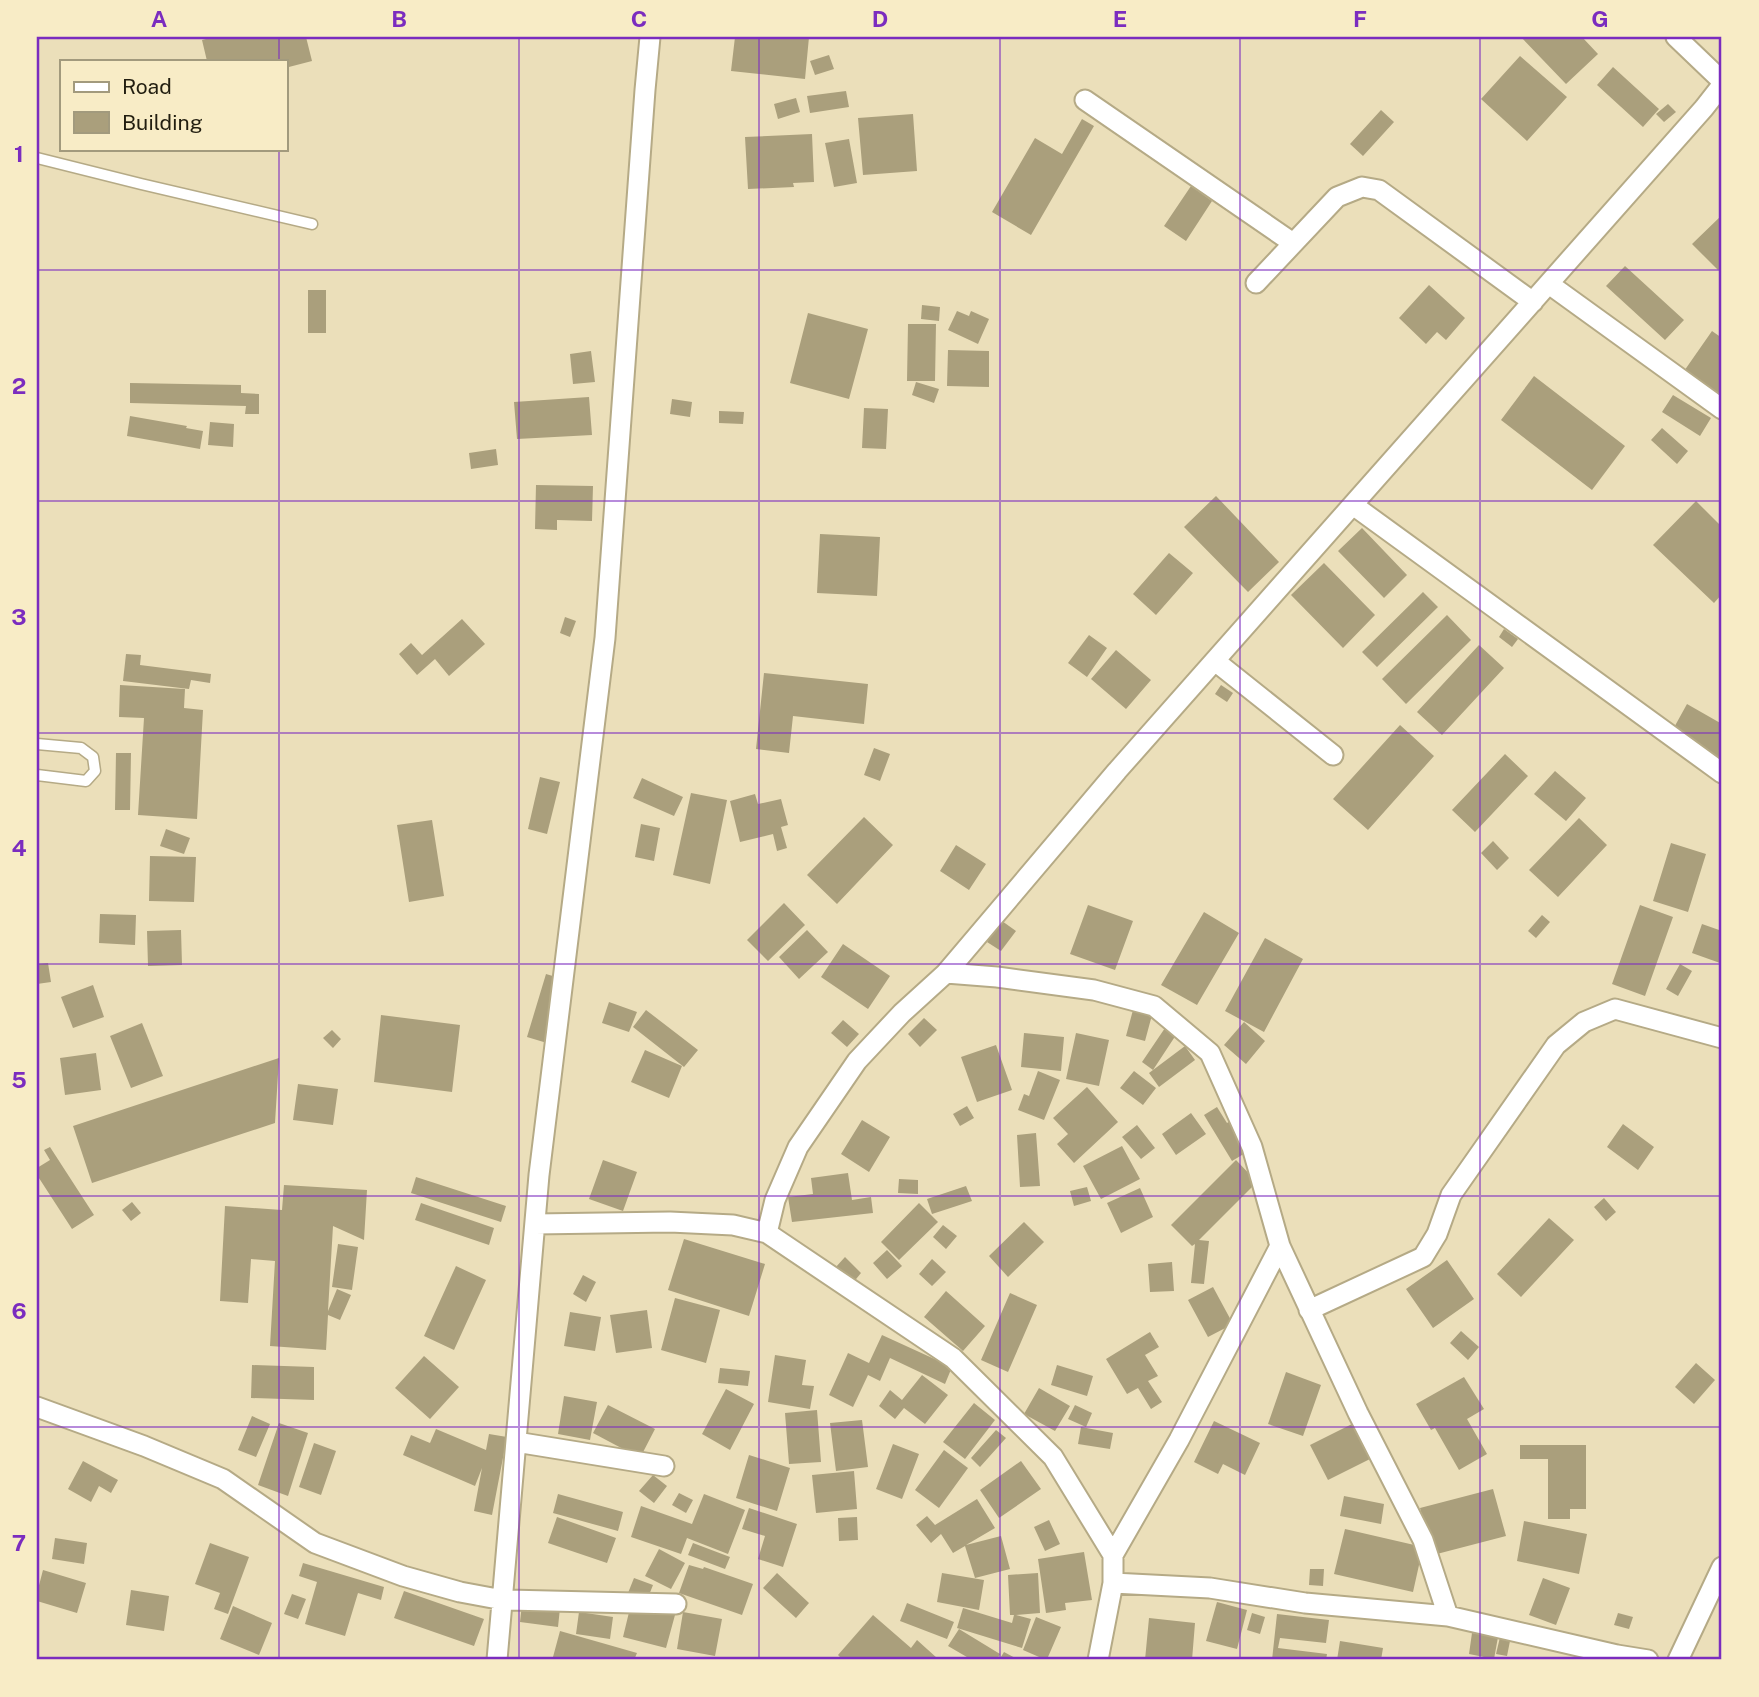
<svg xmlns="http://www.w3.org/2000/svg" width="1759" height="1697" font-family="'Public Sans',sans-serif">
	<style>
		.building { fill: #aa9f7c }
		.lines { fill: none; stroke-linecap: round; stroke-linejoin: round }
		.service-casing { stroke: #b5aa86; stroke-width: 13 }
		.minor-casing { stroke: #b5aa86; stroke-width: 23 }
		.service { stroke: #fff; stroke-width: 10 }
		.minor { stroke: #fff; stroke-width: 19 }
		.grid { fill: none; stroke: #7b2cbf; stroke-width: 2; stroke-opacity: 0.55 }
		.neatline { fill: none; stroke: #7b2cbf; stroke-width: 2.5 }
		.grid-label { font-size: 23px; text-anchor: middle; font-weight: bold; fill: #7b2cbf }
	</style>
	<rect width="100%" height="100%" fill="#ebdfba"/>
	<path class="building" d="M214,37H306L312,61L285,68V61H207L202,40Z
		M735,37H809L805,79L731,71Z
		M1521,37H1582L1598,54L1566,84Z
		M829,55L834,69L815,75L810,61Z
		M1520,56L1567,97L1527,141L1481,99Z
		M1613,67L1659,109L1643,127L1597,85Z
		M846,91L849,107L810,113L807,96Z
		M796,98L800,112L778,119L774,104Z
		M1668,104L1676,112L1664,122L1656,114Z
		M1381,110L1394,122L1363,156L1350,144Z
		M913,114L917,171L863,175L858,118Z
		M1082,119L1094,126L1031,235L992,212L1035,138L1062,154Z
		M812,134L814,182L793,183L794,187L748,189L745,137Z
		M849,139L857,183L834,187L825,143Z
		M1191,186L1212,201L1186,241L1164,226Z
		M1722,215V266L1718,270L1692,244Z
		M1625,266L1684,320L1665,340L1606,286Z
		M1429,285L1465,318L1446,340L1437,332L1426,344L1399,318Z
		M308,290H326V333H308Z
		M922,305L940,307L939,321L921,319Z
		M957,311L969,316L971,311L989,319L978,344L948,330Z
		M808,313L868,329L849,399L790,383Z
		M908,324H936L935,381H907Z
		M1712,331L1722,338V402L1682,374Z
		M948,350L989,351V387L947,386Z
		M591,351L595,382L573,384L570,354Z
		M1534,376L1625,446L1592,490L1501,420Z
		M916,382L939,389L934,403L912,395Z
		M130,383L241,385V393L259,394V414H245L246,406L130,403Z
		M1673,395L1711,418L1700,436L1662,412Z
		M589,397L592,435L517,439L514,402Z
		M672,399L692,402L690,417L670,414Z
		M864,408L888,409L886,449L862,448Z
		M719,411L744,412L743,424L719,423Z
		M130,416L187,426L186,428L203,431L200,449L127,436Z
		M210,422L234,424L233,447L208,445Z
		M1662,428L1688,451L1677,464L1651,440Z
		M496,449L498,465L471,469L469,453Z
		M536,485L593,486L592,521L557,520V530L535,529Z
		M1216,496L1279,562L1248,592L1184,527Z
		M1696,501L1722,527V594L1714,603L1653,545Z
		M1362,528L1407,575L1384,598L1338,551Z
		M820,534L880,537L877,596L817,593Z
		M1169,553L1193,573L1156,615L1133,594Z
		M1324,563L1375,615L1343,648L1291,595Z
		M1423,592L1438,607L1377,667L1362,652Z
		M1447,615L1471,640L1406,704L1382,679Z
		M565,617L576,621L570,637L560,633Z
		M462,619L485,644L449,676L435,659L417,675L399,654L411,643L422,655Z
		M1504,629L1518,639L1512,647L1499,637Z
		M1089,635L1107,648L1087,677L1068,663Z
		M1479,645L1504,668L1442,735L1417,712Z
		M1116,650L1151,680L1126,709L1091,679Z
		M126,654L141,655L140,665L211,674L210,683L191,680L189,689L123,681Z
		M764,673L868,684L864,724L793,716L789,753L756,749Z
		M120,685L185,689L184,708L203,710L197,819L138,815L144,718L119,717Z
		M1221,685L1233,693L1227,702L1215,694Z
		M1687,704L1722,724V763L1671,733Z
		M1400,725L1434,756L1368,830L1333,799Z
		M874,748L890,754L880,781L864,775Z
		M116,753H131L130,810H115Z
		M1505,754L1528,776L1475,832L1452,810Z
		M1555,771L1586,798L1566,821L1534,794Z
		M540,777L560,782L547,834L528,829Z
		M642,778L683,797L674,816L633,798Z
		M691,793L727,800L710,884L673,875Z
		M755,794L758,804L781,799L788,825L781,827L787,848L777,851L773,834L740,842L730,801Z
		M864,817L893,845L837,904L807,875Z
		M1579,818L1607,845L1558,897L1529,870Z
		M432,820L444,896L409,902L397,825Z
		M641,824L660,828L654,861L635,857Z
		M166,829L190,838L184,854L160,846Z
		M1493,841L1509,858L1497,870L1481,853Z
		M1671,843L1706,854L1688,912L1653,901Z
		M956,845L986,864L969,890L940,871Z
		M150,856L196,857L194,902L149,901Z
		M784,903L805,925L768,961L747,940Z
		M1088,905L1133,921L1115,970L1070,954Z
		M1640,905L1673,917L1645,996L1612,984Z
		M1204,912L1239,933L1197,1005L1161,985Z
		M100,914L136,915L135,945L99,943Z
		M1542,915L1550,922L1536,938L1528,931Z
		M1002,921L1016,931L1001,951L987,942Z
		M1702,924L1722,931V956L1720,963L1692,953Z
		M181,930L182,965L148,966L147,931Z
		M807,930L828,952L799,979L779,957Z
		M1265,938L1303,959L1264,1032L1225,1011Z
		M843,944L890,976L868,1009L821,977Z
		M48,963L51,982L37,984V964Z
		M1680,964L1692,971L1678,996L1666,989Z
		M546,974L566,980L547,1043L527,1037Z
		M93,985L104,1017L73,1028L61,997Z
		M609,1002L637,1012L629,1032L602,1023Z
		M646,1010L698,1050L684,1067L633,1027Z
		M1133,1010L1152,1015L1145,1041L1126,1036Z
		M381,1015L460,1025L452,1092L374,1082Z
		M924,1018L937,1030L920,1047L908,1034Z
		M843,1020L859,1034L847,1047L831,1033Z
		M1244,1022L1265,1041L1246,1064L1224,1045Z
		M142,1023L163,1076L131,1088L110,1036Z
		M1165,1028L1176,1035L1153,1070L1142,1062Z
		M332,1030L341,1039L333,1048L323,1038Z
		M1024,1033L1064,1037L1061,1071L1021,1067Z
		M1076,1033L1109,1040L1099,1086L1066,1079Z
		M996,1045L1012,1090L977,1102L961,1057Z
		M1185,1046L1195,1060L1159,1087L1149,1073Z
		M645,1050L682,1066L669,1098L631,1082Z
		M96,1053L101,1090L65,1095L60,1058Z
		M279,1058L275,1123L92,1183L73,1126Z
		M1038,1071L1060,1080L1044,1120L1018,1110L1024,1094L1029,1096Z
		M1134,1071L1156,1088L1143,1105L1120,1088Z
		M298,1084L338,1089L333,1125L293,1120Z
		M1087,1087L1118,1122L1074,1163L1057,1144L1068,1134L1053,1118Z
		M967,1106L974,1118L960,1126L953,1114Z
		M1217,1107L1227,1123L1234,1119L1252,1149L1232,1161L1204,1115Z
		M1191,1113L1206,1134L1176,1155L1162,1134Z
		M862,1120L890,1137L869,1172L841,1154Z
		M1623,1124L1654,1147L1638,1170L1607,1147Z
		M1137,1125L1155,1148L1141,1159L1122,1137Z
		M1036,1133L1040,1186L1020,1187L1017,1135Z
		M1122,1146L1140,1179L1101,1199L1083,1166Z
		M50,1147L94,1215L72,1229L37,1175V1168L50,1160L44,1150Z
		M603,1160L637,1172L623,1211L589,1199Z
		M1236,1160L1257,1182L1199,1240L1209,1241L1204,1284L1191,1283L1195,1244L1192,1246L1171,1225Z
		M848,1173L852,1200L871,1197L873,1213L792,1222L788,1197L813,1194L811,1178Z
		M416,1177L506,1206L501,1222L411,1193Z
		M899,1179L918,1180V1194L898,1193Z
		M284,1185L367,1190L364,1240L333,1226L328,1311L337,1289L351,1295L340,1320L328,1315L326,1350L270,1346L275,1261L251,1259L248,1303L220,1301L225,1206L282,1210Z
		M966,1186L972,1201L932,1214L927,1199Z
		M1087,1187L1091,1201L1074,1206L1070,1191Z
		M1140,1188L1153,1217L1121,1233L1107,1203Z
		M1604,1198L1616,1212L1606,1221L1594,1207Z
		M132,1202L141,1213L131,1221L122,1210Z
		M421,1203L494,1228L489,1245L415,1220Z
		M919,1203L938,1222L899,1260L881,1242Z
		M1549,1218L1574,1240L1521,1297L1497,1274Z
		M1024,1222L1044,1242L1008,1277L989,1256Z
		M943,1225L957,1236L946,1249L933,1237Z
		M684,1239L765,1264L749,1316L668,1290Z
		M338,1244L358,1247L352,1290L332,1287Z
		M887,1250L902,1266L887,1279L873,1263Z
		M845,1257L861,1273L852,1284L835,1268Z
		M932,1259L946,1272L932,1286L919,1274Z
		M1447,1260L1474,1299L1433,1328L1406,1289Z
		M1172,1262L1174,1291L1150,1292L1148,1264Z
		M456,1266L486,1280L454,1350L424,1336Z
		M583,1275L596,1282L586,1302L573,1294Z
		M1213,1287L1233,1324L1208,1337L1188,1300Z
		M946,1291L985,1326L963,1351L924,1317Z
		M1010,1293L1037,1305L1008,1372L981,1360Z
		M675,1298L720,1310L706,1363L661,1350Z
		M647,1310L652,1348L616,1353L610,1315Z
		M570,1312L601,1317L595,1351L564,1346Z
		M1461,1331L1479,1347L1468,1360L1450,1343Z
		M1150,1332L1159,1347L1145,1355L1158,1376L1148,1381L1162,1402L1151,1409L1138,1388L1127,1394L1106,1359Z
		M882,1335L952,1367L945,1384L890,1358L880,1381L868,1375L853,1407L829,1395L848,1353L869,1363Z
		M775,1355L806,1360L802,1385L814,1386L810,1409L768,1402Z
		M424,1356L459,1387L430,1419L395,1388Z
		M1696,1363L1715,1380L1694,1404L1675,1387Z
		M252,1365L314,1367V1400L251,1398Z
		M1057,1365L1093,1376L1087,1396L1051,1385Z
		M720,1368L750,1371L748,1386L718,1383Z
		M1286,1372L1321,1385L1303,1436L1268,1424Z
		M922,1375L948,1395L925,1424L904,1408L895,1419L879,1406L890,1390L902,1400Z
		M1464,1377L1484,1409L1467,1419L1487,1454L1459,1470L1435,1428L1431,1430L1416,1404Z
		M1039,1388L1070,1406L1055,1431L1024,1414Z
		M726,1389L754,1404L730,1450L702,1434Z
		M564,1396L597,1402L590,1440L558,1434Z
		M974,1403L995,1420L965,1459L943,1442Z
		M608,1405L655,1429L640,1458L593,1433Z
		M1075,1405L1092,1413L1086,1427L1068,1419Z
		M817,1410L821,1462L789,1464L785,1413Z
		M252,1416L270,1424L256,1457L238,1450Z
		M862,1420L868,1467L836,1471L830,1423Z
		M1214,1421L1260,1443L1245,1475L1223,1464L1218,1474L1194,1462Z
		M1356,1422L1374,1457L1328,1480L1310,1445Z
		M279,1423L308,1433L288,1496L258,1485Z
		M1081,1427L1113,1433L1110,1449L1078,1444Z
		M436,1429L486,1450L489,1434L507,1437L492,1515L474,1511L482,1468L475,1486L403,1455L411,1435L430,1443Z
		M996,1430L1006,1438L980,1467L971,1458Z
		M314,1443L336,1451L321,1495L299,1487Z
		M893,1444L919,1454L902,1499L876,1489Z
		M1520,1445H1586V1509H1570V1519H1548V1459H1520Z
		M944,1450L968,1468L939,1508L915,1490Z
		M749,1455L790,1468L777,1511L736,1498Z
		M83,1461L118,1480L111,1493L99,1486L91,1502L68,1489Z
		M1021,1461L1041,1489L999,1518L980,1490Z
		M854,1471L857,1509L816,1513L812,1475Z
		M653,1475L667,1486L654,1503L639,1491Z
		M1493,1489L1506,1536L1433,1555L1420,1508Z
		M679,1493L693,1500L686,1513L672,1505Z
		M558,1494L623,1512L618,1531L553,1513Z
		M704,1494L745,1510L728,1554L687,1538L681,1554L631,1537L641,1506L692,1524Z
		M1344,1496L1384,1504L1381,1524L1340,1516Z
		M977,1499L995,1528L966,1545L1001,1536L1010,1569L975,1578L965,1546L953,1553L941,1534L931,1543L916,1525L927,1516L935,1525Z
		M749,1508L797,1524L783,1567L758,1559L765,1536L742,1529Z
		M557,1517L616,1538L607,1563L548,1543Z
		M857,1517L858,1540L839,1541L838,1518Z
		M1049,1520L1060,1544L1045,1551L1034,1527Z
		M1524,1521L1587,1534L1579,1574L1517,1561Z
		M1345,1529L1423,1547L1413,1592L1334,1574Z
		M55,1538L87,1543L84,1564L52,1559Z
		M210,1543L249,1557L228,1614L214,1609L220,1593L195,1584Z
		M693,1543L730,1557L725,1569L688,1555Z
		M659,1549L685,1563L671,1589L645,1576Z
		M1084,1552L1092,1600L1065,1603L1066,1610L1046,1613L1038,1559Z
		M303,1563L384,1587L381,1600L358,1593L345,1636L305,1624L317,1582L299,1576Z
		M689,1565L703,1569L704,1567L753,1584L742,1615L679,1593Z
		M1310,1569H1324L1323,1586L1309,1585Z
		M43,1570L86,1583L77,1613L37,1601V1593Z
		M777,1573L809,1603L796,1618L763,1588Z
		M942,1573L984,1580L979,1610L937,1602Z
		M1038,1573L1040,1613L1016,1615L1031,1619L1022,1648L957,1628L963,1608L1012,1623L1014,1615H1010L1008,1575Z
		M634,1578L653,1585L647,1600L628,1593Z
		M1543,1578L1570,1588L1556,1625L1529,1615Z
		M131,1590L169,1596L164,1631L126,1625Z
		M404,1591L484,1619L474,1646L394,1618Z
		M292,1594L306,1599L298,1619L284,1614Z
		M1217,1602L1247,1610L1237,1649L1206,1641Z
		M907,1603L954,1622L947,1639L900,1621Z
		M522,1604L560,1608L558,1627L520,1622Z
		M631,1604L675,1615L666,1648L623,1637Z
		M233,1606L272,1623L259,1655L220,1639Z
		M579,1612L613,1617L610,1639L576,1634Z
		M683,1612L722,1619L715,1656L677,1649Z
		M1252,1613L1265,1617L1260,1634L1247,1630Z
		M1618,1613L1633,1617L1629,1629L1614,1625Z
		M1277,1614L1329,1620L1326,1643L1280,1638L1278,1648L1327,1654L1326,1660H1272Z
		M873,1615L911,1648L917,1640L937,1658L935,1660H843L838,1655Z
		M1036,1617L1061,1627L1048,1657L1055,1660H1046L1023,1650Z
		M1149,1618L1195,1623L1192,1660H1145Z
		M959,1629L1000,1654L997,1660H972L948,1646Z
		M560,1631L637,1653L634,1660H565L553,1657Z
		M1472,1633L1498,1637L1494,1659L1469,1654Z
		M1501,1633L1511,1636L1507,1656L1496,1654Z
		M1340,1641L1383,1648L1381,1660H1337Z
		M1004,1652L1019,1660H999Z"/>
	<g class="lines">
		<g class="service-casing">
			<path id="service" d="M37,158L141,184L312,224
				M37,744L81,748L93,757L95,771L86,781L37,775"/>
		</g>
		<g class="minor-casing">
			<path id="minor" d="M1676,37L1722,81
				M1085,100L1293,243
				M1256,283L1337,197L1362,187L1379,190L1533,302
				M1549,284L1722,409
				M1353,505L1722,773
				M1215,661L1333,755
				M946,973L1117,771L1704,108L1722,85
				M535,1224L670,1222L733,1225L767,1233L953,1358L1053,1457L1113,1555V1583L1098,1660
				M767,1233L775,1200L798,1147L857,1061L902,1013L946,973L997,977L1094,990L1154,1006L1210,1053L1252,1147L1280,1246L1179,1440L1113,1555
				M1280,1246L1358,1413L1423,1540L1448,1616
				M1309,1310L1423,1257L1437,1234L1451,1195L1556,1045L1584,1022L1615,1009L1722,1038
				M37,1407L144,1446L223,1479L315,1543L403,1576L460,1592L503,1600L676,1604
				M516,1442L664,1466
				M1113,1583L1210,1588L1305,1603L1448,1616L1617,1655L1648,1660
				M497,1660L539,1175L605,638L645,90L650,37
				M1678,1660L1722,1567"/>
		</g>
		<use href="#service" class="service"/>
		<use href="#minor" class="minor"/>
	</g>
	<path class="grid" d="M279,37V61M519,37V1660M759,37V1660M1000,37V1660M1240,37V1660M1480,37V1660M279,149V1660M37,270H1722M37,501H1722M37,733H1722M37,964H1722M37,1196H1722M37,1427H1722"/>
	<rect width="1759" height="1697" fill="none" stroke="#f8ecc6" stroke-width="77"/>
	<rect x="60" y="60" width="228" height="91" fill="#f8ecc6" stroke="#a29a7d" stroke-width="2"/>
	<rect x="74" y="82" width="35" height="10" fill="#ffffff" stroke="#a29a7d" stroke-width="2"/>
	<text x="122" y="94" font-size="21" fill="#221e10">Road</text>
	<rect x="74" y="112" width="35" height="21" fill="#aa9f7c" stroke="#a29a7d" stroke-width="2"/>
	<text x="122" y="130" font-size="21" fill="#221e10">Building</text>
	<rect x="38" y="38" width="1682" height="1620" class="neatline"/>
	<g class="grid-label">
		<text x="159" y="27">A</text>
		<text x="399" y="27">B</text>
		<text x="639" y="27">C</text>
		<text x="880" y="27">D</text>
		<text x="1120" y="27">E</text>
		<text x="1360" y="27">F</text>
		<text x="1600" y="27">G</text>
		<text x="19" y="162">1</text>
		<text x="19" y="394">2</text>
		<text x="19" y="625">3</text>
		<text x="19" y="856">4</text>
		<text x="19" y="1088">5</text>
		<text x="19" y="1319">6</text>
		<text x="19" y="1551">7</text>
	</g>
</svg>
